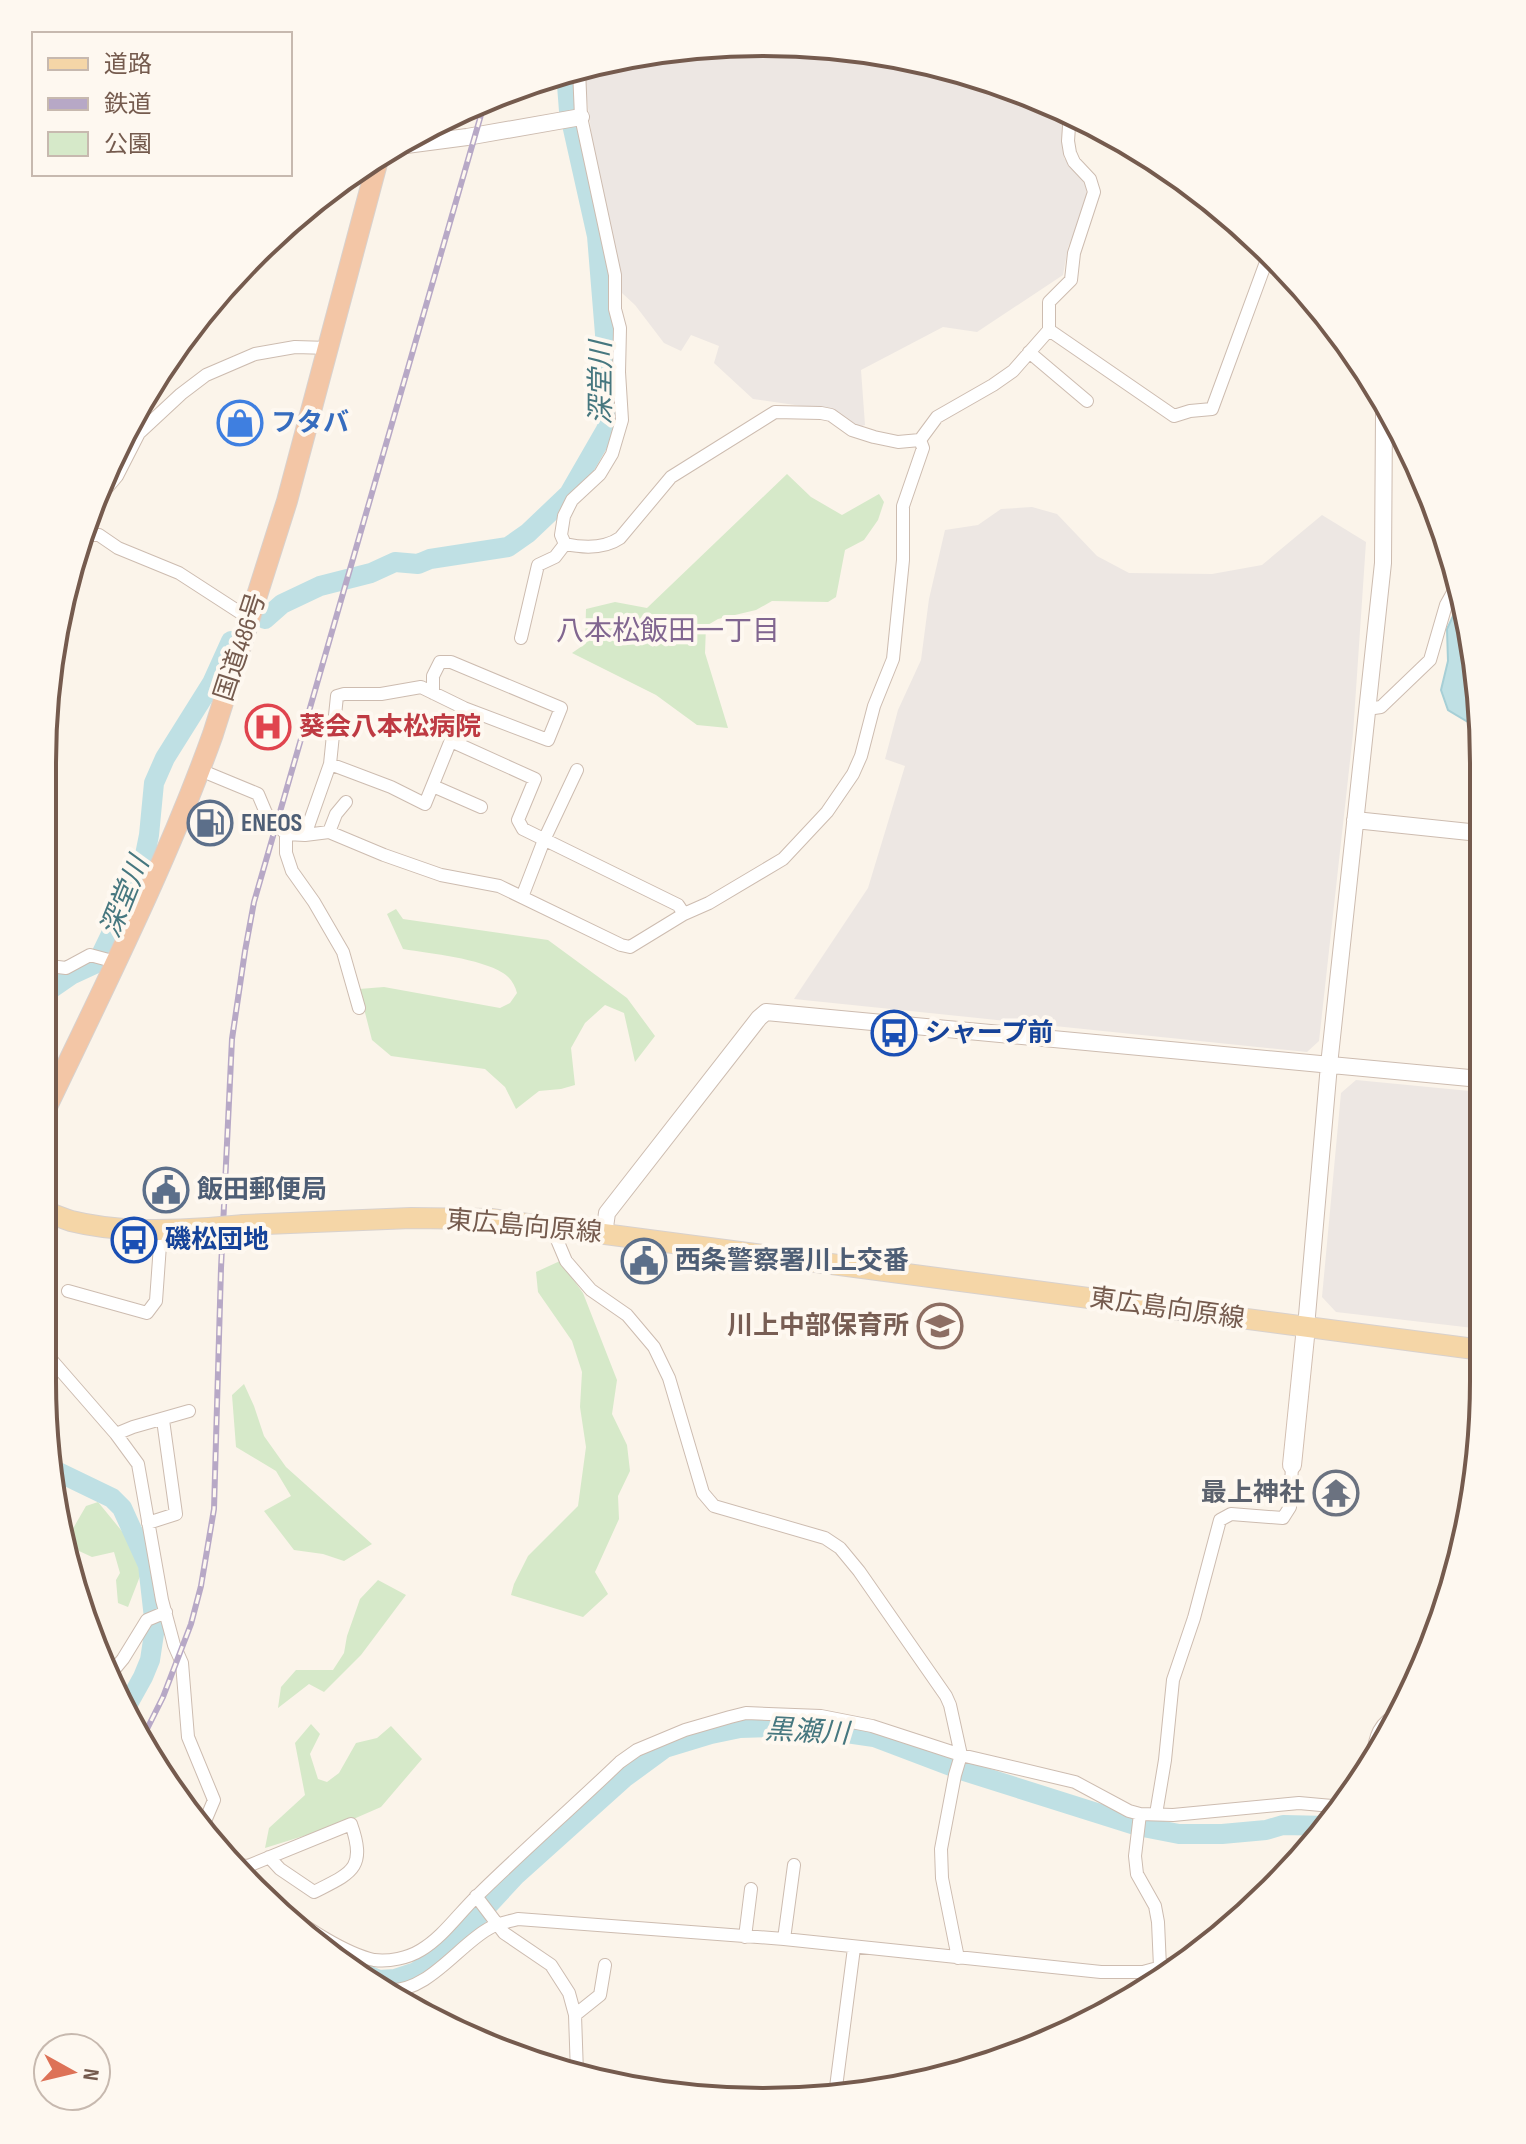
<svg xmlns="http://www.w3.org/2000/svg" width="1526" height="2144" font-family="'Sofia Sans Condensed','Noto Sans JP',sans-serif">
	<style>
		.industrial { fill: #ede7e3 }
		.green { fill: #d6e9c9 }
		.water { fill: #bfe0e4; stroke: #a6cfd6; stroke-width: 2 }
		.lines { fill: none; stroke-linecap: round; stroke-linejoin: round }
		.river { stroke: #bfe0e4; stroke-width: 20 }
		.minor-casing { stroke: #cdbcb0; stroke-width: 14 }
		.tertiary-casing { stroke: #cdbcb0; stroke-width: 18 }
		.secondary-casing { stroke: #d2beb0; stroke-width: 20 }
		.primary-casing { stroke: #d8d1cd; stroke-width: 22 }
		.trunk-casing { stroke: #d8d1cd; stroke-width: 22 }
		.minor { stroke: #fff; stroke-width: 12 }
		.tertiary { stroke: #fff; stroke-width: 16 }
		.secondary { stroke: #fff; stroke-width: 18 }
		.primary { stroke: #f5d6a7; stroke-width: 20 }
		.trunk { stroke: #f3c6a6; stroke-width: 20 }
		.rail-casing { stroke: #b7a8c6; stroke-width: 6 }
		.rail { stroke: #fef8f0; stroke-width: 3; stroke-dasharray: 9; stroke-linecap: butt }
		.primary-bridge-casing { stroke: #d8d1cd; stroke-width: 22; stroke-linecap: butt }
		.primary-bridge { stroke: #f5d6a7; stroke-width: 20 }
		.labels { text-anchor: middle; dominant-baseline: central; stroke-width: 8; stroke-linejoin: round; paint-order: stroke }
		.shop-label { font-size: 26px; font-weight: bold; fill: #366cbe; stroke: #fef8f0; text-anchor: start }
		.street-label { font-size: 26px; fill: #755b4e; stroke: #fef8f0 }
		.health-label { font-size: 26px; font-weight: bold; fill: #be3a42; stroke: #fef8f0; text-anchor: start }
		.service-label { font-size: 26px; font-weight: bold; fill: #4e5e75; stroke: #fef8f0; text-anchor: start }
		.transit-label { font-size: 26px; font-weight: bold; fill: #164399; stroke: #fef8f0; text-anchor: start }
		.education-label { font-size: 26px; font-weight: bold; fill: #785e54; stroke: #fef8f0; text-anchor: end }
		.worship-label { font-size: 26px; font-weight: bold; fill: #5b616d; stroke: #fef8f0; text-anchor: end }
		.water-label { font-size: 28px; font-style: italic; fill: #46777f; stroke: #fef8f0 }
		.neighbourhood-label { font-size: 28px; fill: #816690; stroke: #fef8f0 }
		.rim { fill: none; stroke: #755b4e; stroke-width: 4 }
	</style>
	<rect width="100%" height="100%" fill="#fbf4ea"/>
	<path class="industrial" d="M811,44L950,67L1064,110L1062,140L1064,158L1086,184L1087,202L1068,247L1063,275L977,332L943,327L861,370L865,425L856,428L830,410L753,399L714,363L719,346L691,335L681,351L664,343L635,305L622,293V280L593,146L586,92L585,68L669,48Z
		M1032,507L1057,514L1097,556L1129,573L1212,574L1262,565L1322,515L1366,542L1353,734L1319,1041L1307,1052L794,999L868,888L905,766L885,759L898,710L921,660L929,599L945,530L978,525L1001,509Z
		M1356,1080L1480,1092L1482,1329L1336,1312L1322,1297L1341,1093Z"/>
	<path class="green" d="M787,474L811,497L842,515L879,494L884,502L878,520L864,540L845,550L836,597L828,602L772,601L756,610L718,619L706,626L705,653L728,728L697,725L656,695L572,653L585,644L586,609L615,602L647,608Z
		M396,909L403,919L548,940L627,998L655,1036L635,1062L624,1013L605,1005L585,1023L571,1048L575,1085L561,1089L539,1091L516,1109L505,1087L485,1069L391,1056L372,1040L359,989L384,987L500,1008L510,1003L517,993C515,985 510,977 503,973C479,958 432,954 403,949L387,914Z
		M560,1261L583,1293L617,1380L612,1414L627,1445L630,1471L618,1496L619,1519L595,1572L608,1594L583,1617L511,1595L514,1584L528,1556L578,1506L586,1447L580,1407L582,1372L572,1341L538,1292L536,1272Z
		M244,1384L254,1406L264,1436L286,1467L372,1544L344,1561L323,1554L294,1550L264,1511L291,1496L276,1471L236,1447L232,1395Z
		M98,1502L139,1552L142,1571L128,1607L118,1603L116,1580L120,1573L114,1552L92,1557L79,1551L71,1532L86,1506Z
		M378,1580L406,1595L361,1655L324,1692L309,1684L278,1708L281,1687L296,1670H333L344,1653L347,1636L360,1599Z
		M311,1724L320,1734L310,1754L318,1779L327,1782L339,1773L356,1743L377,1738L391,1726L422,1759L381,1807L342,1824L265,1848L269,1828L305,1795L295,1743Z"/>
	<path class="water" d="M1460,601L1478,668V728L1448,710L1441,690L1448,661L1447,629Z"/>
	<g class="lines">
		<path class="river" d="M265,619L282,604L320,586L371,573L395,562L418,564L430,559L508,547L528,533L569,494L607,428L605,334L597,236L569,111L566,72
			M42,995L71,975L97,963L142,870L149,835L154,783L165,758L212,683L231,641
			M54,1470L112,1498L122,1508L148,1565L155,1627L150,1660L143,1677L128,1704
			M359,1971L379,1980L395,1979L416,1972L453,1943L516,1875L624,1778L665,1748L711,1734L740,1728L769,1727L826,1730L874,1737L964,1771L1138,1826L1179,1834H1222L1266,1830L1283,1825L1330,1826"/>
		<g class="minor-casing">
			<path id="minor" d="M1049,330L1174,416L1190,411L1212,409L1269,254
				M1029,352L1087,401
				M106,489L117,476L139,433L181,394L206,375L255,354L295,347L329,348
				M89,535H99L118,548L179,573L250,619
				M565,544C584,548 604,549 620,538L671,477L775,412L821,413L831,415L852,430L874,437L898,442L920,440L937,417L993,385L1013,371L1049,330V302L1071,280L1074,253L1094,192L1090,179L1074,162L1070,153L1068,141L1070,112
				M565,544L561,535L564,516L572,500L600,474L612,454L622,420L619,372L620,328L615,309V275L581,117L579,69
				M521,638L538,565L555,557L565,544
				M1367,709L1381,707L1430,660L1446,605L1456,587
				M451,741L535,779L518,820L523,829L678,905L684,914
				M330,764L391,787L425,804L464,708
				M200,770L258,794L266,813L286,834L305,835L329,832L384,855L441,875L499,886L621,945L630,947L684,914L709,903L783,859L827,812L853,774L861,756L874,706L893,659L903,560V506L923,448L920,440
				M433,786L481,807
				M329,832L336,814L346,802
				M286,834V853L292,871L314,902L343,952L359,1008
				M305,835L330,764L337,696L344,694H381L421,687L464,708L548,740L561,708L451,662H440L433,676V693
				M522,897L544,840L577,770
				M42,965L66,968L90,955L116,962
				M552,1228L566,1261L591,1290L627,1315L654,1347L669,1378L703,1493L714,1506L825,1538L840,1548L859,1571L946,1696L950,1705L961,1755L955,1775L941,1849L942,1878L958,1958
				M68,1291L147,1313L156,1301L161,1231
				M42,1349L116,1434L138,1464L162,1600L174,1645L182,1663L188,1737L214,1800L203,1826
				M116,1434L133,1427L189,1411
				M148,1523L176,1514L163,1420
				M113,1671L123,1659L147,1620L166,1612
				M1372,1760C1375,1736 1378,1722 1402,1712
				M1140,1814L1135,1856L1137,1874L1155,1906L1158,1922L1160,1967
				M1156,1814L1165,1760L1173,1680L1194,1618L1220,1520L1231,1514L1283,1518L1290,1507L1292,1465
				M237,1865L248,1866L351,1824C367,1869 351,1873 314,1892L280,1869L269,1857
				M476,1896L504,1933L551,1965L569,1993L575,2015L577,2073
				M268,1901C296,1920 341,1953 374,1960C389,1962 408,1958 421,1950C443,1937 459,1913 478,1895C524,1850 573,1807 620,1762L637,1750L685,1730L730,1717L746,1713L821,1716L872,1726L961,1755L1075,1782L1129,1811L1140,1814L1173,1815L1299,1803L1343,1807
				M745,1937L751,1889
				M784,1939L794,1865
				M388,1990C427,1993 458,1946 488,1929C497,1923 508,1922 518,1919L784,1939L1101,1972H1143L1172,1964
				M575,2015L600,1995L605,1965
				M835,2095L854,1948"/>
		</g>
		<g class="tertiary-casing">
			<path id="tertiary" d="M391,147L467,137L581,117
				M1355,820L1479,833
				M604,1234L607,1213L759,1018L766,1012L1480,1079
				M1306,1327L1329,1065L1383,563L1384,414"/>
		</g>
		<g class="secondary-casing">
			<path id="secondary" d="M1292,1465L1306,1327"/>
		</g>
		<g class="primary-casing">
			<path id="primary" d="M42,1210C52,1214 62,1218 71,1221C115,1232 164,1231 209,1228
				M244,1225L411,1218L491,1219L1482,1350"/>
		</g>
		<g class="trunk-casing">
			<path id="trunk" d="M42,1117C102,991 166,865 213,734L287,501L379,156"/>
		</g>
		<use href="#minor" class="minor"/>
		<use href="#tertiary" class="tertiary"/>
		<use href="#secondary" class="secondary"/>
		<use href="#primary" class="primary"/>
		<use href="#trunk" class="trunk"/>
		<g class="rail-casing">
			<path id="rail" d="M143,1737L163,1697L191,1624L201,1586L214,1509L221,1268L232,1039L245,951L254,902L485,101"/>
		</g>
		<use href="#rail" class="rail"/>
		<g class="primary-bridge-casing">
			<path id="primary-bridge" d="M209,1228L244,1225"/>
		</g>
		<use href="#primary-bridge" class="primary-bridge"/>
	</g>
	<defs>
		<g id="shop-ring" transform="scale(2.3)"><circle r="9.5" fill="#fef8f0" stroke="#3f7fe0" stroke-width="1.5"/><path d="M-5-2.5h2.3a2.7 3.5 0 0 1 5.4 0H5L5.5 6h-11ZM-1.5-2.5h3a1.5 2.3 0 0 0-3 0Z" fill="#3f7fe0"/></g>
		<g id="hospital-ring" transform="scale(2.3)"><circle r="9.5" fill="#fef8f0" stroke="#e0444e" stroke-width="1.5"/><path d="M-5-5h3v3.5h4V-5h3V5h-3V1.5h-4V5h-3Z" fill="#e0444e"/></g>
		<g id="fuel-ring" transform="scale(2.3)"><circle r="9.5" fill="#fef8f0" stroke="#5c6f8a" stroke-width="1.5"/><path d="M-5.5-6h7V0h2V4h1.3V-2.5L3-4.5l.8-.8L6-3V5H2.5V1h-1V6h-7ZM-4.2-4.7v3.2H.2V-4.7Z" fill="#5c6f8a"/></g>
		<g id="bus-ring" transform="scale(2.3)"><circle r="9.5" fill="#fef8f0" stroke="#1a4fb4" stroke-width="1.5"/><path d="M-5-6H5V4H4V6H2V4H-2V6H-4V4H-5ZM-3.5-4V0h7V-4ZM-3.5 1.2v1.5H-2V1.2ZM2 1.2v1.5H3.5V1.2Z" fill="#1a4fb4"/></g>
		<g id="civic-ring" transform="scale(2.3)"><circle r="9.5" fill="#fef8f0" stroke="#5c6f8a" stroke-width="1.5"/><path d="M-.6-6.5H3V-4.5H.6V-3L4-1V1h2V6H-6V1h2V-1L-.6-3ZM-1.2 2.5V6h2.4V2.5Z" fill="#5c6f8a"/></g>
		<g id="school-ring" transform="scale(2.3)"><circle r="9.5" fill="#fef8f0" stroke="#8d6e63" stroke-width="1.5"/><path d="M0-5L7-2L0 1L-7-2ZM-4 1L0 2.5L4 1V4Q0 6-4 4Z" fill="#8d6e63"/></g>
		<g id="temple-ring" transform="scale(2.3)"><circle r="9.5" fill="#fef8f0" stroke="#6b7280" stroke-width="1.5"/><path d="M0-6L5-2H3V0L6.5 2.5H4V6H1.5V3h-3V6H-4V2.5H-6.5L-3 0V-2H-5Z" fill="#6b7280"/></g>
	</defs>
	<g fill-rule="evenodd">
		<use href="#shop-ring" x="240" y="423"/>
		<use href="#hospital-ring" x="268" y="727"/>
		<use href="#fuel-ring" x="210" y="823"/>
		<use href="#bus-ring" x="894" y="1033"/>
		<use href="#civic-ring" x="166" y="1190"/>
		<use href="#bus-ring" x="134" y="1240"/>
		<use href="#civic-ring" x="644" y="1261"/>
		<use href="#school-ring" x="940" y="1326"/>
		<use href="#temple-ring" x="1336" y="1493"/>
	</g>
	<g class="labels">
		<g class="shop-label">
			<text x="271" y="423">フタバ</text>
		</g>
		<g class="street-label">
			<text transform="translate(241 647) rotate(-72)">国道486号</text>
			<text transform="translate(524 1227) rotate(5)">東広島向原線</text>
			<text transform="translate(1167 1309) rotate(8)">東広島向原線</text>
		</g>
		<g class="health-label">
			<text x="299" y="727">葵会八本松病院</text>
		</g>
		<g class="service-label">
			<text x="241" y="823">ENEOS</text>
			<text x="197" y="1190">飯田郵便局</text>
			<text x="675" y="1261">西条警察署川上交番</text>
		</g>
		<g class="transit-label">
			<text x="925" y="1033">シャープ前</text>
			<text x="165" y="1240">磯松団地</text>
		</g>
		<g class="education-label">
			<text x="909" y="1326">川上中部保育所</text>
		</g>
		<g class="worship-label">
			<text x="1305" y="1493">最上神社</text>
		</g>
		<g class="water-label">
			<text transform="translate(601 383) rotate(-90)">深堂川</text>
			<text transform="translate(125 897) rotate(-68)">深堂川</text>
			<text transform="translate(807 1732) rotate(3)">黒瀬川</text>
		</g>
		<g class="neighbourhood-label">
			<text x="668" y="631">八本松飯田一丁目</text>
		</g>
	</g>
	<path d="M0 0H1526V2144H0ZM763 56H763A707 707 0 0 1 1470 763V1381A707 707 0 0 1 763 2088H763A707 707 0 0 1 56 1381V763A707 707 0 0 1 763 56Z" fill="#fef8f0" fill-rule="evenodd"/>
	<path class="rim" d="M763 56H763A707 707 0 0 1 1470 763V1381A707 707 0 0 1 763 2088H763A707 707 0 0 1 56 1381V763A707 707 0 0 1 763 56Z"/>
	<rect x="32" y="32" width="260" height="144" fill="#fef8f0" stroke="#c7b9af" stroke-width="2"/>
	<rect x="48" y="58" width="40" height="12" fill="#f5d6a7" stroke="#c7b9af" stroke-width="2"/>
	<text x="104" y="72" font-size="24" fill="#755b4e">道路</text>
	<rect x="48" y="98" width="40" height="12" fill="#b7a8c6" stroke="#c7b9af" stroke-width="2"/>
	<text x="104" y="112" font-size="24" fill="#755b4e">鉄道</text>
	<rect x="48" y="132" width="40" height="24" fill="#d6e9c9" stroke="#c7b9af" stroke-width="2"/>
	<text x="104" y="152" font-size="24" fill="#755b4e">公園</text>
	<g transform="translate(72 2072) rotate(98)"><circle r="38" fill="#fef8f0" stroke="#c7b9af" stroke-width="2"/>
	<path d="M0-6L14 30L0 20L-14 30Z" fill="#dd7257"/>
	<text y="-12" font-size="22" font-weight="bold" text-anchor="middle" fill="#755b4e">N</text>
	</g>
</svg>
